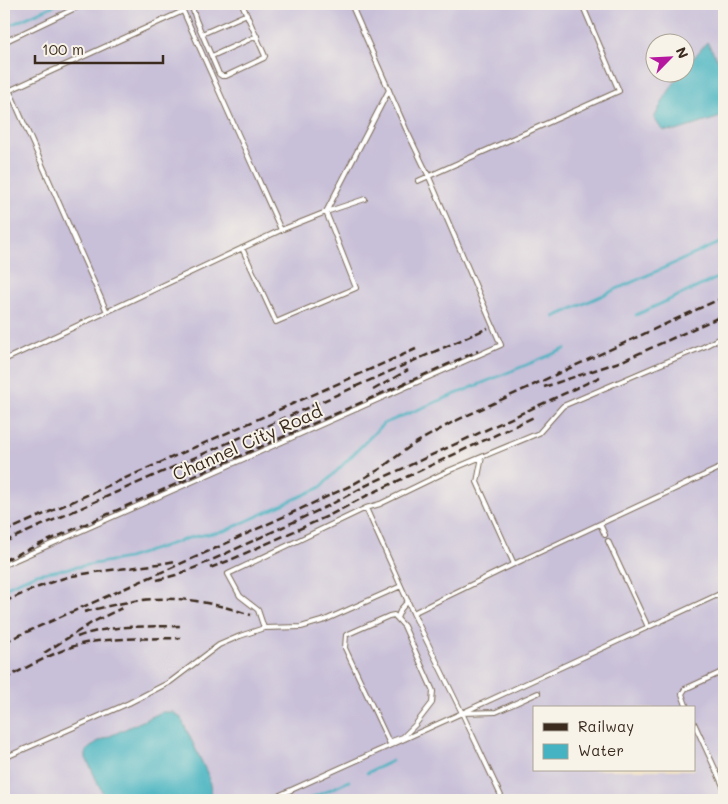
<svg xmlns="http://www.w3.org/2000/svg" width="728" height="804" font-family="Mali,sans-serif">
	<style>
		.industrial { fill: #c8bfd8; fill-rule: evenodd }
		.water { fill: #45b3c1; stroke: #406e70 }
		.lines { fill: none; stroke-linecap: round; stroke-linejoin: round }
		.stream { stroke: #45b3c1; stroke-width: 2.5 }
		.lane-casing { stroke: #7a6955; stroke-width: 6 }
		.lane { stroke: #fff; stroke-width: 4 }
		.rail { stroke: #3b2a1e; stroke-width: 2.5; stroke-dasharray: 8 4; stroke-linecap: butt }
		.labels { text-anchor: middle; dominant-baseline: central; stroke-width: 4; stroke-linejoin: round; paint-order: stroke }
		.street-label { font-size: 18px; fill: #3b2a1e; stroke: #f7f3e8 }
	</style>
	<rect width="100%" height="100%" fill="#f7f3e8"/>
	<filter id="ink" filterUnits="userSpaceOnUse"><feTurbulence type="fractalNoise" baseFrequency=".02" numOctaves="2"/><feDisplacementMap in="SourceGraphic" scale="10" xChannelSelector="R" yChannelSelector="G"/><feConvolveMatrix kernelMatrix="1 2 1 2 8 2 1 2 1" color-interpolation-filters="sRGB"/></filter>
	<filter id="wash" filterUnits="userSpaceOnUse"><feTurbulence type="fractalNoise" baseFrequency=".0096" numOctaves="4" result="noise"/><feDisplacementMap in="SourceGraphic" scale="20" xChannelSelector="R" yChannelSelector="G"/><feGaussianBlur stdDeviation="1.12" result="paint"/><feColorMatrix in="noise" values="0 0 0 0 0 0 0 0 0 0 0 0 0 0 0 0 0 1.4 0 .05"/><feComposite in="paint" operator="in"/></filter>
	<g filter="url(#wash)">
		<rect width="100%" height="100%" fill="#eeddbc"/>
		<path class="industrial" d="M4,4H724V800H4ZM656,42H686V72H656ZM534,708H694V770H534Z"/>
		<path class="water" d="M707,42L724,70V116L676,131L662,130L654,118L665,97L680,74L681,73L686,72V67Z
			M162,712H173L181,718L208,775L211,790L210,800H106L86,758V751L97,742Z"/>
		<g class="lines">
			<path class="stream" d="M4,28L57,4
				M636,315L724,275
				M554,317L724,241
				M4,588L36,574L128,558L192,537L225,531L321,487L383,424L565,349
				M367,773L392,761
				M307,800L349,781"/>
		</g>
	</g>
	<g filter="url(#ink)">
		<g class="lines">
			<g class="lane-casing">
				<path id="lane" d="M180,4L281,230
					M191,4L196,20L219,74L222,76H226L264,58L265,56L242,4
					M201,4H213
					M202,34L247,14
					M4,42L84,4
					M212,56L257,36
					M4,78L107,312
					M4,93L183,11
					M418,181L619,91L582,4
					M242,248L276,322L356,288L326,212L389,90
					M4,360L281,230L326,212L365,199
					M366,508L413,613L462,713L503,800
					M600,524L605,535
					M608,541L648,627
					M514,564L724,466
					M4,565L501,345L429,177L406,129L351,4
					M413,613L514,564L477,482L482,457
					M397,618L401,609L408,601
					M264,628L301,627L325,620L401,586
					M687,708L682,694L685,689L724,671
					M464,712L724,592
					M694,723L724,788
					M389,742L403,737L415,725L432,703L433,691L404,626L394,615L389,616L346,635L345,648L389,742L391,745
					M4,758L129,703L170,682L219,645L240,636L264,628L258,610L240,596L228,574L366,508L380,504L448,471L539,433L563,406L654,367L703,347L724,336
					M269,800L462,713L496,712L538,693
					M712,800L724,795"/>
			</g>
			<use href="#lane" class="lane"/>
			<path class="rail" d="M544,387L622,361L724,315
				M373,390L408,370
				M4,532L416,349
				M4,542L488,328
				M4,560L478,351
				M210,568L228,561L328,516L370,494L536,416
				M157,580L176,575L199,566L330,505L365,486L600,377
				M4,602C26,592 48,582 72,576C106,569 141,568 175,561
				M84,612C108,606 132,600 156,599C189,597 220,605 251,615
				M77,637C110,624 147,627 181,626
				M4,642L216,548L350,486L380,469L412,445L453,422L724,297
				M44,653L93,622L122,608
				M4,679C28,667 56,651 81,644C111,637 149,639 181,638"/>
		</g>
	</g>
	<g class="labels">
		<g class="street-label">
			<text transform="translate(247 442) rotate(-24)">Channel City Road</text>
		</g>
	</g>
	<rect width="728" height="804" fill="none" stroke="#f7f3e8" stroke-width="20"/>
	<rect x="533" y="706" width="162" height="65" fill="#f7f3e8" stroke="#aca397"/>
	<rect x="543" y="723" width="25" height="8" fill="#3b2a1e" stroke="#aca397"/>
	<text x="578" y="732" font-size="15" fill="#3b2a1e">Railway</text>
	<rect x="543" y="744" width="25" height="15" fill="#45b3c1" stroke="#aca397"/>
	<text x="578" y="756" font-size="15" fill="#3b2a1e">Water</text>
	<g transform="translate(670 58) rotate(66)"><circle r="24" fill="#f7f3e8" stroke="#aca397"/>
	<path d="M0-4L9 19L0 12L-9 19Z" fill="#b5179e"/>
	<text y="-8" font-size="14" font-weight="bold" text-anchor="middle" fill="#3b2a1e">N</text>
	</g>
	<path d="M35 55v8h128v-8" fill="none" stroke="#3b2a1e" stroke-width="2.5"/>
	<text x="42" y="55" font-size="15" fill="#3b2a1e" stroke="#f7f3e8" stroke-width="4" paint-order="stroke">100 m</text>
</svg>
